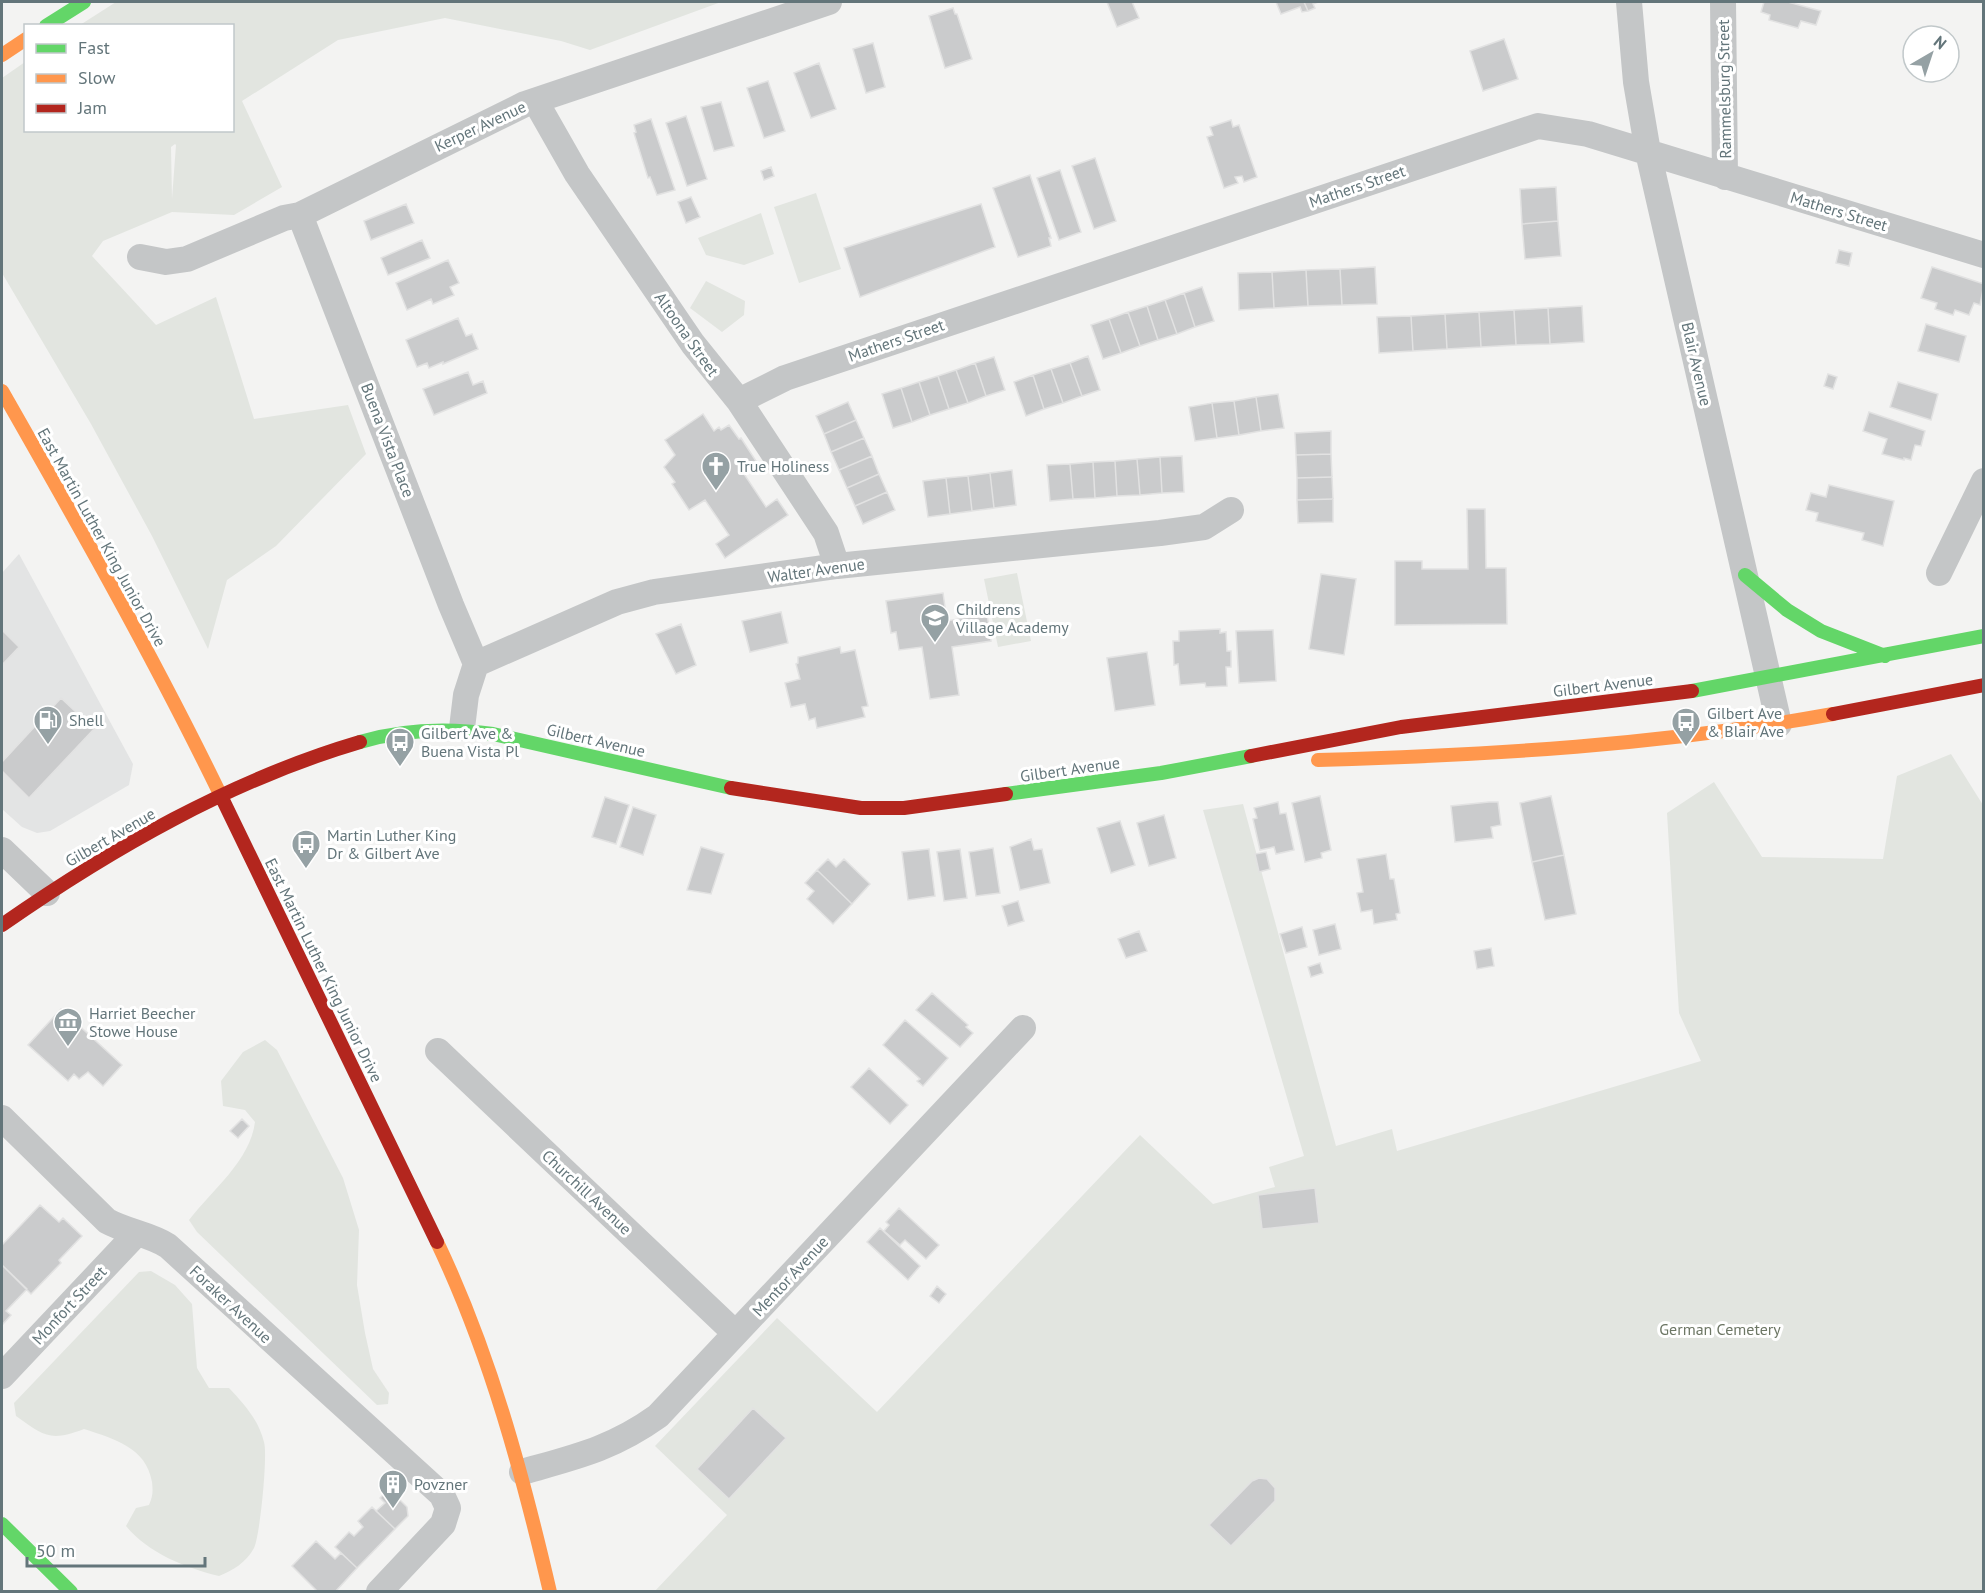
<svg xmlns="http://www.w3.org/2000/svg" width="1985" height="1593" font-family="'PT Sans',sans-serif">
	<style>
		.built { fill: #e3e4e4 }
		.green { fill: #e2e5e0; fill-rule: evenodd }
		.building { fill: #cacbcc; stroke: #e2e2e2; stroke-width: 1.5 }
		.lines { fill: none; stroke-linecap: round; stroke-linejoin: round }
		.street { stroke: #c4c6c7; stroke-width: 26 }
		.fast { stroke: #63d668; stroke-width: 14 }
		.slow { stroke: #ff974d; stroke-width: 14 }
		.jam { stroke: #b3261e; stroke-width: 14 }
		.labels { text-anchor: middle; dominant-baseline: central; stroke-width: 6; stroke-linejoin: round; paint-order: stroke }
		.street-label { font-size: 16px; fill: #63757a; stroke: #fff }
		.poi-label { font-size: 16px; fill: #63757a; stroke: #fff; text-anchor: start }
		.park-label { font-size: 16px; fill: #6d7765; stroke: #fff }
	</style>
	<rect width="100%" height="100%" fill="#f3f3f2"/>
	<path class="built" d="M19,554L133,764L129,785L50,831L37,833L22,827L2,809V573Z"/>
	<path class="green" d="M116,2H721L590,50L561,41L445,18L338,40L242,101L282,187L234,215L172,212L103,241L92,256L156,325L216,297L254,419L348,405L366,454L276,546L227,580L208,649L152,536L91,424L2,273V78L25,62L26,130H232V26L80,25ZM175,144L176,145L172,199L171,147Z
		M816,193L841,269L799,283L774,207Z
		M761,213L774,254L744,265L706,255L698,238Z
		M706,281L745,301L744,315L722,332L690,308Z
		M1017,573L1031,641L998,647L984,579Z
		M1951,754L1983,805V1591L654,1592L727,1515L655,1446L777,1318L877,1412L1140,1135L1213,1204L1275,1187L1269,1167L1304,1156L1203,810L1243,804L1336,1146L1392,1129L1397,1151L1701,1061L1679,1013L1667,813L1714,782L1762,857L1883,859L1897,776Z
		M265,1040L277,1050L343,1178L359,1230L357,1285L365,1333L373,1369L389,1393L388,1404L377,1405L197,1232L189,1220C212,1190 250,1161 255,1122L245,1110L223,1106L221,1081L243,1052Z
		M151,1271L175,1285L192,1304L197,1368L209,1388H229C244,1404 258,1419 264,1442C268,1454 260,1536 254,1548C246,1563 233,1570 219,1576C186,1568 148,1553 126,1526L136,1508L149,1505C153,1496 153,1491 152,1482C146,1447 114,1439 84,1429C50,1442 44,1436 16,1416L14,1403L139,1272Z"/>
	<path class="building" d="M1107,2H1132L1139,18L1117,27Z
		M1276,2H1304L1308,11L1302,12L1300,7L1281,14Z
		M1304,2H1318L1313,4L1315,8L1308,11Z
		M1764,2H1788L1821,11L1816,25L1801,21L1798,28L1769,20L1770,15L1761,12Z
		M953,8L955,14H957L972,59L945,68L929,16Z
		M1504,39L1518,79L1483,91L1470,51Z
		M873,43L885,87L866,93L853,49Z
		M819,63L836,109L811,118L794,73Z
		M768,81L785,131L764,138L747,88Z
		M721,102L734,146L714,151L701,107Z
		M686,116L707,179L687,186L666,123Z
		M651,119L675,190L657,195L650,177L648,178L634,133L636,132L634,125Z
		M1231,120L1233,127L1239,125L1257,177L1244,182L1242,176L1235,177L1238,183L1224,188L1207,137L1213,135L1210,127Z
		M1095,158L1116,221L1094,229L1072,166Z
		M771,167L774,176L764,180L761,171Z
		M1060,170L1081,232L1059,240L1037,178Z
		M1030,175L1051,238H1049L1051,246L1018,257L993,188Z
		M1556,187L1558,221L1522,224L1520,189Z
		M691,197L700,217L686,223L678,202Z
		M406,204L414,223L371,240L364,221Z
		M981,204L995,247L860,297L844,248Z
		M1558,221L1561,256L1525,259L1522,224Z
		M422,240L430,258L388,275L381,258Z
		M1839,250L1852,253L1849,266L1836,263Z
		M448,260L459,283L450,287L454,295L433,304L431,299L407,310L396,283Z
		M1375,267L1377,304L1342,305L1340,269Z
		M1932,267L1984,284L1980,305L1974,303L1969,315L1955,310L1953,315L1935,309L1937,303L1921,298Z
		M1340,269L1342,305L1308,306L1306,270Z
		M1306,270L1308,306L1274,308L1272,272Z
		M1272,272L1274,308L1239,310L1238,273Z
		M1202,287L1214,321L1195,327L1184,293Z
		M1184,293L1195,327L1177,334L1165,300Z
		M1165,300L1177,334L1158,340L1147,306Z
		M1147,306L1158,340L1140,346L1128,312Z
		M1582,306L1584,342L1550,344L1548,308Z
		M1548,308L1550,344L1516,345L1514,310Z
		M1514,310L1516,345L1481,347L1479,312Z
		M1128,312L1140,346L1121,353L1109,319Z
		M1479,312L1481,347L1447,349L1445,314Z
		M1445,314L1447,349L1413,351L1411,316Z
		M1411,316L1413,351L1379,353L1377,317Z
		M458,318L466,336L472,334L478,349L443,364V362L429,368L427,363L417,367L406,340Z
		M1109,319L1121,353L1103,359L1091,325Z
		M1926,324L1966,336L1959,362L1918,351Z
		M1088,356L1100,390L1082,396L1070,363Z
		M994,357L1005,390L986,396L975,363Z
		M975,363L986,396L968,403L956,370Z
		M1070,363L1082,396L1063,403L1051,369Z
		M1051,369L1063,403L1044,409L1033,375Z
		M956,370L968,403L949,409L938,376Z
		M468,372L473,385L483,381L487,393L434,415L423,389Z
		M1828,374L1837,377L1833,389L1824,386Z
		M1033,375L1044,409L1026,416L1014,382Z
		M938,376L949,409L930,415L919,382Z
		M919,382L930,415L912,422L901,388Z
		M1898,382L1938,394L1931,420L1890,407Z
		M901,388L912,422L893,428L882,394Z
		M1278,394L1284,428L1261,431L1256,397Z
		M1256,397L1261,431L1239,435L1234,401Z
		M1234,401L1239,435L1217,438L1212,403Z
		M848,402L856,420L824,434L816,416Z
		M1212,403L1217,438L1195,441L1189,407Z
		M1869,412L1925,431L1921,446L1915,445L1911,460L1904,458V460L1882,454L1887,439L1863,431Z
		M703,414L714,431L719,427L721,430L729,425L739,439L741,438L756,461L742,471L766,507L777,499L788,515L725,558L716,544L729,535L705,500L689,510L672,484L675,482L664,467L675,455L665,440Z
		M856,420L864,438L831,452L824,434Z
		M1331,431V454L1296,455L1295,433Z
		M864,438L872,456L839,470L831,452Z
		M1331,454L1332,477L1297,478L1296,455Z
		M872,456L879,474L847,488L839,470Z
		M1182,456L1184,492L1162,493L1160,457Z
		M1160,457L1162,493L1140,495L1137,459Z
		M1137,459L1140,495L1117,496L1115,461Z
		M1115,461L1117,496L1095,498L1093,462Z
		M1093,462L1095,498L1073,499L1070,464Z
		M1070,464L1073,499L1050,501L1047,465Z
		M1012,470L1016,505L994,508L990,473Z
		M990,473L994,508L972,511L968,476Z
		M879,474L887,492L855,506L847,488Z
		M968,476L972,511L950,514L946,478Z
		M1332,477L1333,499L1297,500V478Z
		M946,478L950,514L928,517L923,481Z
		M1829,485L1894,501L1883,546L1862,540L1864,533L1816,521L1818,513L1806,510L1811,493L1826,497Z
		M887,492L895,510L863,524L855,506Z
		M1333,499V522L1298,523L1297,500Z
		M1467,509H1485L1486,568H1506L1507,624L1395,625V561H1422V569H1468Z
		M1321,574L1356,579L1344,655L1309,649Z
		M943,593L947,621L987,614L991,641L952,647L959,695L930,699L922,647L899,650L896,632L891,633L886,601Z
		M781,612L788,643L750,652L742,621Z
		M681,624L696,665L676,674L656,634Z
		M1220,629V633L1226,632L1227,651H1231V667H1226L1227,686L1206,687L1205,683L1180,685L1178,664L1174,665L1173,641H1179V631Z
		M2,630L19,647L2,665Z
		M1273,630L1276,681L1239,683L1236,631Z
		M840,647L841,653L855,650L868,706L862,707L865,717L817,728L815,718L809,720L805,704L791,707L785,683L800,679L796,664L798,663V657Z
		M1147,652L1155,705L1115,711L1107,658Z
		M61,698L94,729L29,798L2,771V762Z
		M1320,796L1331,850L1321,853L1322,858L1305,862L1292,803Z
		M1551,796L1564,855L1532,862L1520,803Z
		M605,797L629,805L616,844L592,837Z
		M1278,802L1280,814L1286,813L1294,850L1276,854L1274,847L1260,850L1253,819L1257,818L1254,808Z
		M1489,802H1498L1501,825L1491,827L1493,838L1455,842L1451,806Z
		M633,807L656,815L643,855L620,847Z
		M1164,815L1176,858L1149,866L1137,823Z
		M1120,821L1135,865L1111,873L1097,828Z
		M1031,839L1034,850L1042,849L1050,883L1020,890L1010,847Z
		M701,847L724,854L711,894L687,890Z
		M993,848L1000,893L976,896L969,852Z
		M929,849L935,896L908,900L902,852Z
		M960,849L967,898L944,901L937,852Z
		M1266,852L1270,869L1259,872L1255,854Z
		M1386,854L1390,879H1394L1400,913L1396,914L1397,920L1374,924L1372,910L1361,912L1357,893L1363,892L1357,859Z
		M1564,855L1576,914L1545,920L1532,862Z
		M828,859L836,867L844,859L870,884L852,904L817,870Z
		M817,870L852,904L833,924L807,899L814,891L805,883Z
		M1018,901L1024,921L1008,926L1002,906Z
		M1335,924L1341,949L1319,955L1313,930Z
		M1302,927L1307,947L1286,953L1280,934Z
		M1139,931L1147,951L1126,958L1118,939Z
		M1491,948L1494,966L1477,969L1474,951Z
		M1320,963L1323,973L1311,977L1308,967Z
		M932,993L968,1025L966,1027L973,1033L960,1047L916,1010Z
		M61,1009L122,1065L103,1086L88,1072L79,1079L74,1074L68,1081L28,1045Z
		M905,1020L948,1058L923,1086L917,1081L920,1079L883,1045Z
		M869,1068L908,1105L890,1124L851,1087Z
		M242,1119L249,1126L238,1138L230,1131Z
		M1315,1188L1319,1223L1262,1229L1258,1195Z
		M40,1205L59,1222L63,1218L82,1236L59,1260L61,1263L31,1294L2,1265V1245Z
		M899,1208L939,1245L926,1259L905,1240L900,1245L884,1231L889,1225L886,1222Z
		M880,1228L920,1266L908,1280L867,1242Z
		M2,1265L27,1289L6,1311L11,1315L2,1325Z
		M937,1286L946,1294L939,1303L930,1296Z
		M753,1408L786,1438L729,1499L697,1469Z
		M1259,1478L1267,1479L1275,1488V1501L1231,1546L1209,1525L1252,1481Z
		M389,1489L407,1507L408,1516L395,1529L376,1511L385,1503L380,1498Z
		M372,1507L395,1529L357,1568L335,1547L349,1532L354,1536L363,1527L358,1521Z
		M316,1541L335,1559L341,1553L357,1568L335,1592H318L292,1566Z"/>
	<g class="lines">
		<path class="street" d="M1629,2L1636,82L1648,152L1779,724
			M1723,2L1725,177
			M536,102L577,174L693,344L739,401L826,533L837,566
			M300,215L451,605L476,664
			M140,257L166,262L187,259L284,218L300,215L525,104L829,2
			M739,401L785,378L1538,126L1588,134L1984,255
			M1939,573L1984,481
			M462,728L466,695L476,664L617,602L654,592L837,566L1160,533L1204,527L1231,510
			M2,850L47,893
			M438,1051L735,1333
			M2,1118L107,1221C127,1232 149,1234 168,1246L442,1495L448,1508L443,1524L379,1592
			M2,1376L137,1233
			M522,1472C575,1457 612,1449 658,1416L1023,1028"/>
		<path class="fast" d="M46,26L84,2
			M1745,575L1787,610L1821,631L1885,656
			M1692,691L1984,636
			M360,742C404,729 448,728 493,734L731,788
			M1006,794L1161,773L1251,756
			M2,1524L71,1592"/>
		<path class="slow" d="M2,55L26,39
			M2,391C78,524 154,658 221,796
			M1318,760C1491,755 1662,745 1833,714
			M437,1242C490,1353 522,1472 550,1592"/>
		<path class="jam" d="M1833,714L1984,685
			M1251,756L1401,727L1692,691
			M731,788L861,808H904L1006,794
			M221,796L437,1242
			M2,925C111,849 231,780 360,742"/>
	</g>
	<defs>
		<g id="church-pin" transform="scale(1.5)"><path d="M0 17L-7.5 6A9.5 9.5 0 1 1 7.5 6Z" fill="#95a1a4" stroke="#fff"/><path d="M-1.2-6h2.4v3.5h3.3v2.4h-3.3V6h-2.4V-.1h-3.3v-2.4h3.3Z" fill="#fff"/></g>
		<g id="school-pin" transform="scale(1.5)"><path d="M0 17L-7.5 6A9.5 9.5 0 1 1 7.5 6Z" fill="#95a1a4" stroke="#fff"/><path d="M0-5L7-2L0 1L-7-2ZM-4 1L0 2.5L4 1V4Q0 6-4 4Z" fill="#fff"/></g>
		<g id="fuel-pin" transform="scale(1.5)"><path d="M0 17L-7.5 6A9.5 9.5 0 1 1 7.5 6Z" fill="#95a1a4" stroke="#fff"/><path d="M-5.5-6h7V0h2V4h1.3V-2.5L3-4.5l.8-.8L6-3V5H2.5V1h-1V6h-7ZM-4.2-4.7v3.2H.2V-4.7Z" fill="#fff"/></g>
		<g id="bus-pin" transform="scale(1.5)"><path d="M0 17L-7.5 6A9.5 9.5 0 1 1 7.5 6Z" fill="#95a1a4" stroke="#fff"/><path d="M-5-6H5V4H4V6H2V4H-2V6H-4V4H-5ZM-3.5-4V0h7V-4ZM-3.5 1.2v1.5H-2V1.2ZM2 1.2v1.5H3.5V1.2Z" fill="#fff"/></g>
		<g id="museum-pin" transform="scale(1.5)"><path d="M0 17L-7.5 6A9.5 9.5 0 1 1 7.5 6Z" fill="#95a1a4" stroke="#fff"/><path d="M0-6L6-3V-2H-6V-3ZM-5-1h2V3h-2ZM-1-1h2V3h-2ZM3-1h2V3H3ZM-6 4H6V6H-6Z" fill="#fff"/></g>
		<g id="building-pin" transform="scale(1.5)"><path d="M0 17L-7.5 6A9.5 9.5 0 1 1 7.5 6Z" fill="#95a1a4" stroke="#fff"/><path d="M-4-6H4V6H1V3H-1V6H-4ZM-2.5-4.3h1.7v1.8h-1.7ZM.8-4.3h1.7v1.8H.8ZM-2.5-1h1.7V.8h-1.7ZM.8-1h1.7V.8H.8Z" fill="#fff"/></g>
	</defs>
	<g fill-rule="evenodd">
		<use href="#church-pin" x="716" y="466"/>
		<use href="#school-pin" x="935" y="618"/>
		<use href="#fuel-pin" x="48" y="720"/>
		<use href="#bus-pin" x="1686" y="722"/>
		<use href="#bus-pin" x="400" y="742"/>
		<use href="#bus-pin" x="306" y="844"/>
		<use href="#museum-pin" x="68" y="1022"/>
		<use href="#building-pin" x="393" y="1484"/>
	</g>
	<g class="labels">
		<g class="street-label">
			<text transform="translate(1724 89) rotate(-91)">Rammelsburg Street</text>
			<text transform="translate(480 126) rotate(-25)">Kerper Avenue</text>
			<text transform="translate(1357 186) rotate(-19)">Mathers Street</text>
			<text transform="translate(1839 211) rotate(17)">Mathers Street</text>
			<text transform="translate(687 334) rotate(55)">Altoona Street</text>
			<text transform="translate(896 340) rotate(-19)">Mathers Street</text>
			<text transform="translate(1697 364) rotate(77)">Blair Avenue</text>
			<text transform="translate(388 440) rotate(69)">Buena Vista Place</text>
			<text transform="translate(102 537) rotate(61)">East Martin Luther King Junior Drive</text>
			<text transform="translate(816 570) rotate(-8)">Walter Avenue</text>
			<text transform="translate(1603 685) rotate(-7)">Gilbert Avenue</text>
			<text transform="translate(596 740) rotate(13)">Gilbert Avenue</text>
			<text transform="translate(1070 769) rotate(-8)">Gilbert Avenue</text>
			<text transform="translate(110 837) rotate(-30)">Gilbert Avenue</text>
			<text transform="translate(324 970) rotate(64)">East Martin Luther King Junior Drive</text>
			<text transform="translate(587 1192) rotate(43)">Churchill Avenue</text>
			<text transform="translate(790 1276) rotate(-47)">Mentor Avenue</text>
			<text transform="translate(231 1304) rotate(43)">Foraker Avenue</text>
			<text transform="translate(69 1305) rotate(-47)">Monfort Street</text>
		</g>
		<g class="poi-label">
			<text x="737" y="466">True Holiness</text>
			<text x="956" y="609">Childrens<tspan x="956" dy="18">Village Academy</tspan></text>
			<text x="1707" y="713">Gilbert Ave<tspan x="1707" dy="18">&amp; Blair Ave</tspan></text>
			<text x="69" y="720">Shell</text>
			<text x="421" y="733">Gilbert Ave &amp;<tspan x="421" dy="18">Buena Vista Pl</tspan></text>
			<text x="327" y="835">Martin Luther King<tspan x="327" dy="18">Dr &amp; Gilbert Ave</tspan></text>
			<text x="89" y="1013">Harriet Beecher<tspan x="89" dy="18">Stowe House</tspan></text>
			<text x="414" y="1484">Povzner</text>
		</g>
		<g class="park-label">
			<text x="1720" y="1329">German Cemetery</text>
		</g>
	</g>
	<rect width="1985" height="1593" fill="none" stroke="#63757a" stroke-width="6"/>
	<rect x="24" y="24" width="210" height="108" fill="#ffffff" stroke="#c1c8ca" stroke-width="1.5"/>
	<rect x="36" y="44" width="30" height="9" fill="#63d668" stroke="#c1c8ca" stroke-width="1.5"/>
	<text x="78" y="54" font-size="18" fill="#63757a">Fast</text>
	<rect x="36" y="74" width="30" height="9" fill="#ff974d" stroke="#c1c8ca" stroke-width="1.5"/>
	<text x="78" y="84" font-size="18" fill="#63757a">Slow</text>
	<rect x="36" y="104" width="30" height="9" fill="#b3261e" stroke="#c1c8ca" stroke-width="1.5"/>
	<text x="78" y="114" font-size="18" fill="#63757a">Jam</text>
	<g transform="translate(1931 54) rotate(39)"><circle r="28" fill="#ffffff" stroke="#c1c8ca" stroke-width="1.5"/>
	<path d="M0-4.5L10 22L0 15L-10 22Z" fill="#95a1a4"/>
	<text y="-9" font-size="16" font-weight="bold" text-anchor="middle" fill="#63757a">N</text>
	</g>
	<path d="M27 1557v9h178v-9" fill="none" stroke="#63757a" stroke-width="3"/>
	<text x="36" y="1557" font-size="18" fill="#63757a" stroke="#ffffff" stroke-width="4.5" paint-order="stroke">50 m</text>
</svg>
